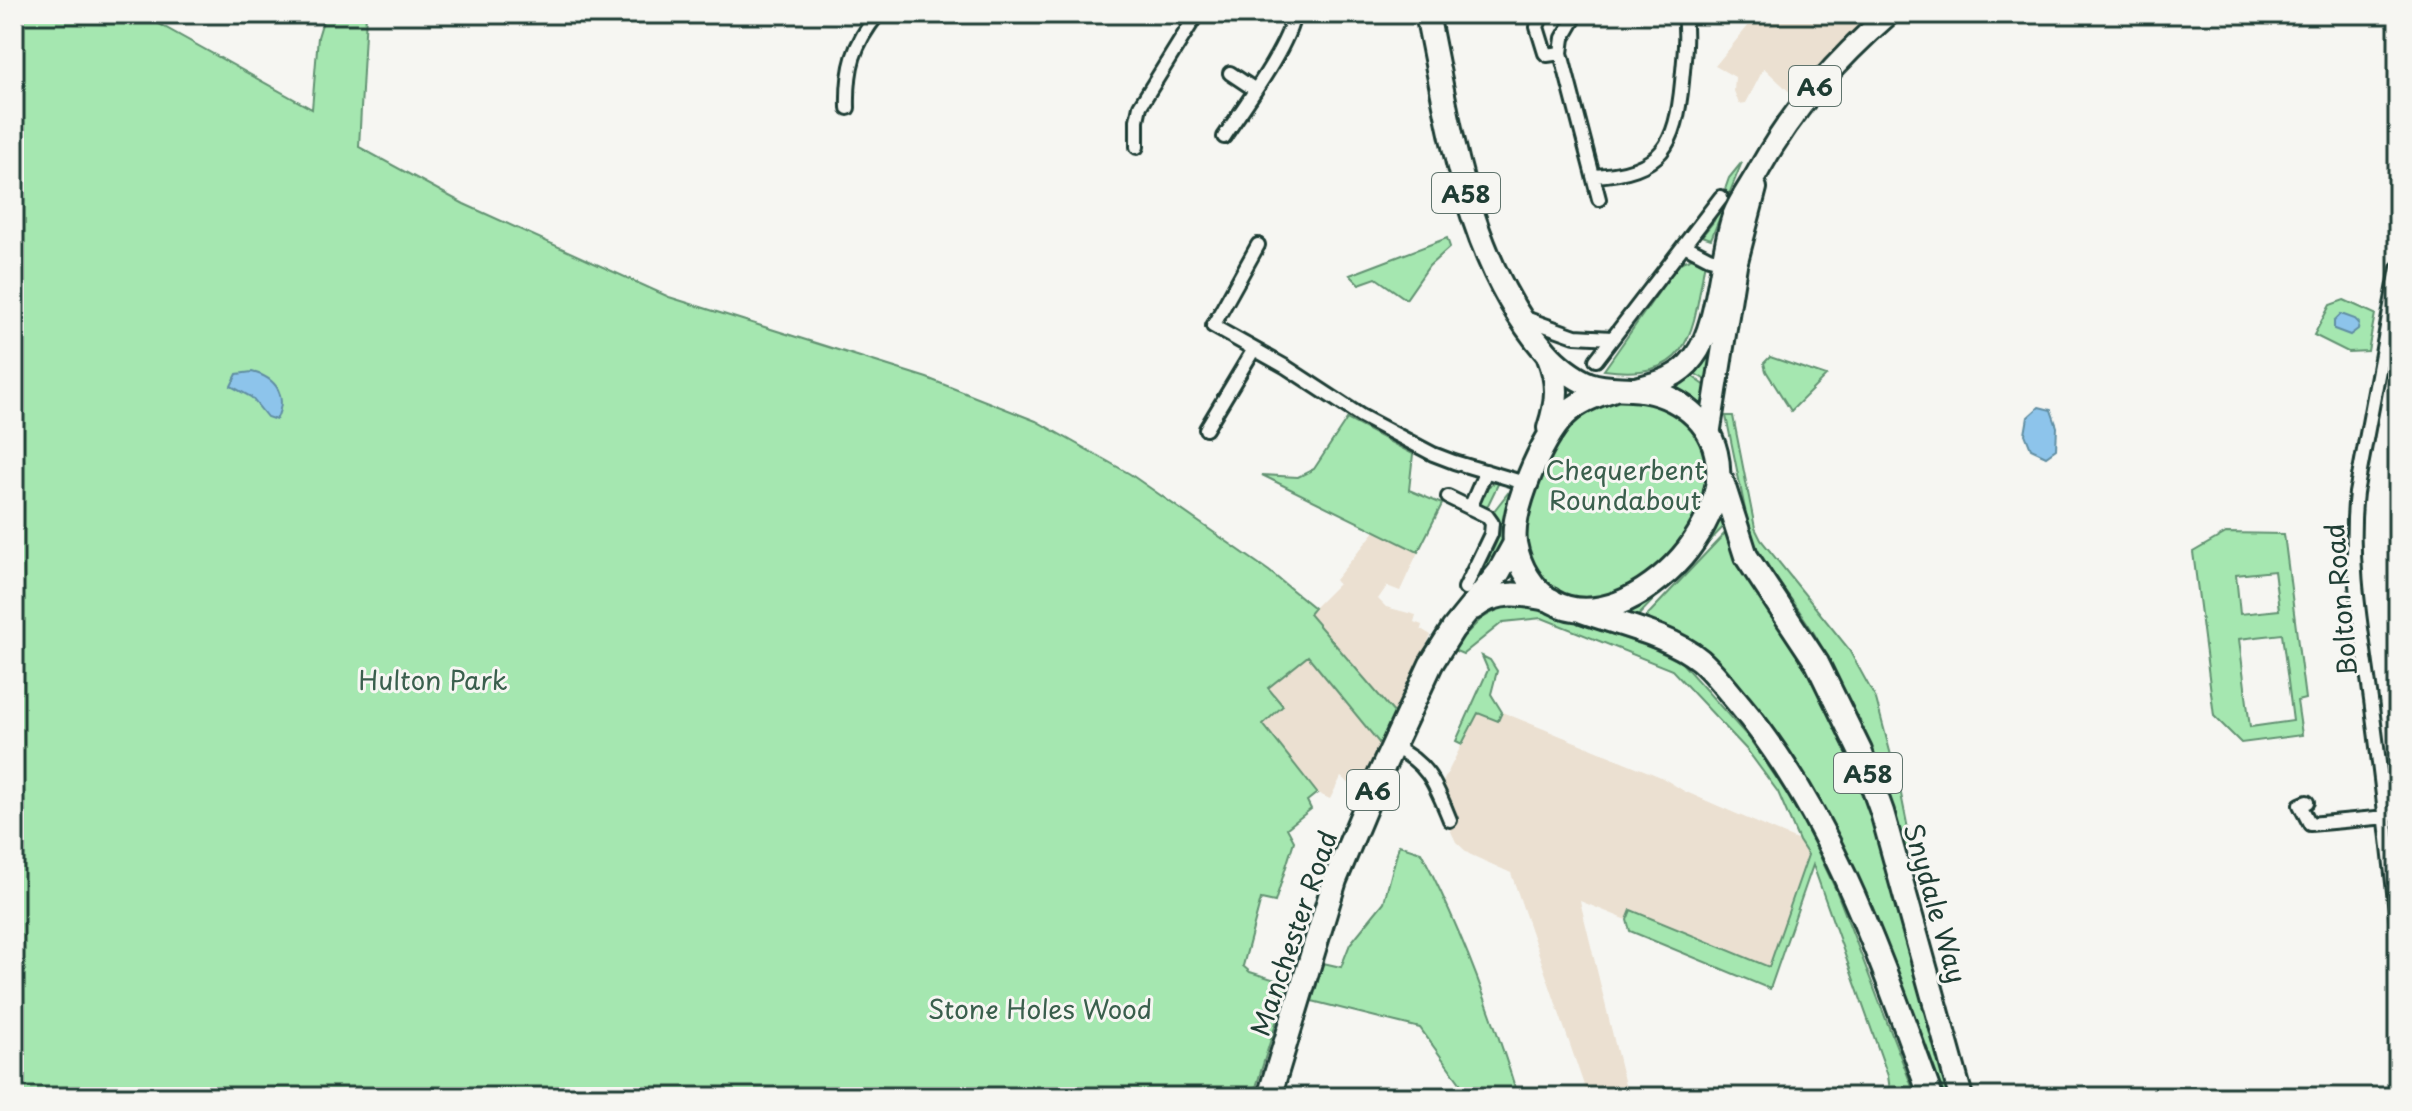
<svg xmlns="http://www.w3.org/2000/svg" width="2412" height="1111" font-family="'Playpen Sans',sans-serif">
	<style>
		.built { fill: #ebe0d1 }
		.green { fill: #a5e7b0; stroke: #629272; stroke-width: 2; fill-rule: evenodd }
		.water { fill: #8dc4eb; stroke: #618ea2; stroke-width: 2 }
		.lines { fill: none; stroke-linecap: round; stroke-linejoin: round }
		.street-casing { stroke: #1f3d34; stroke-width: 18 }
		.primary-casing { stroke: #1f3d34; stroke-width: 26 }
		.highway-casing { stroke: #1f3d34; stroke-width: 28 }
		.street { stroke: #f6f6f2; stroke-width: 12 }
		.primary { stroke: #f6f6f2; stroke-width: 20 }
		.highway { stroke: #f6f6f2; stroke-width: 22 }
		.labels { text-anchor: middle; dominant-baseline: central; stroke-width: 6; stroke-linejoin: round; paint-order: stroke }
		.shield { fill: #f6f6f2; stroke: #60746d; stroke-width: 2 }
		.shield-label { font-size: 24px; font-weight: bold; fill: #1f3d34 }
		.park-label { font-size: 26px; fill: #3a5f4d; stroke: #f6f6f2 }
		.street-label { font-size: 26px; fill: #1f3d34; stroke: #f6f6f2 }
	</style>
	<rect width="100%" height="100%" fill="#f6f6f2"/>
	<filter id="ink" filterUnits="userSpaceOnUse"><feTurbulence type="fractalNoise" baseFrequency=".0125" numOctaves="2"/><feDisplacementMap in="SourceGraphic" scale="16" xChannelSelector="R" yChannelSelector="G"/><feConvolveMatrix kernelMatrix="1 2 1 2 8 2 1 2 1" color-interpolation-filters="sRGB"/></filter>
	<g filter="url(#ink)">
		<path class="built" d="M1758,14H1880L1795,97L1764,68L1746,103L1739,104L1734,91L1735,77L1715,66Z
			M1376,530L1418,552L1400,591L1387,586L1378,599L1386,607L1416,615L1414,622L1422,625L1421,629L1431,635L1395,714L1309,613L1338,584L1335,580Z
			M1307,655L1380,744L1360,792L1341,777L1330,799L1317,793L1263,723L1283,707L1268,688Z
			M1478,712L1498,721L1502,712L1661,777L1684,791L1799,841L1809,855L1769,967L1632,910L1627,920L1580,901L1628,1097H1588L1511,873L1469,854L1456,842L1435,798Z"/>
		<path class="green" d="M14,14H141L312,109L318,37L325,14H366L359,147L464,204L669,297L927,378L1036,421L1130,474L1269,571L1314,608L1309,614L1395,714L1380,744L1308,656L1268,688L1283,706L1263,724L1317,793L1307,801L1311,809L1287,828L1294,841L1275,902L1261,899L1243,966L1250,972L1288,984L1253,1097H14Z
			M1742,162L1711,239L1702,236L1714,221L1729,178Z
			M1447,238L1450,247L1429,266L1406,299L1376,278L1359,284L1350,275Z
			M1695,257L1705,261C1693,330 1693,382 1604,370L1679,263Z
			M1724,277L1711,383L1692,372Z
			M2344,300L2375,314L2368,351L2348,352L2314,335L2330,305Z
			M1770,357L1826,376L1791,411L1766,371L1764,363Z
			M1689,374L1710,389L1706,416L1670,390L1671,386Z
			M1630,397L1666,406L1691,424L1707,453L1709,490L1685,539L1636,587L1591,600L1557,593L1534,572L1524,542L1528,509L1551,452L1571,421L1604,401Z
			M1726,416H1733L1755,528L1761,540L1848,648L1876,699L1900,789L1912,849L1905,850C1882,773 1855,705 1815,635C1793,598 1763,566 1746,526L1748,524Z
			M1347,419L1413,454L1409,490L1442,504L1418,552L1262,475L1298,477L1314,469Z
			M1500,480L1486,509L1477,504L1485,488Z
			M1508,493L1511,497L1506,539L1489,573L1483,570C1490,553 1511,526 1493,512Z
			M1723,510L1728,522L1636,618L1612,614L1710,535Z
			M1728,530L1791,634L1869,791L1955,1097H1937L1755,713L1639,624Z
			M2226,533L2284,534L2305,699L2297,701L2302,735L2241,743L2214,716L2193,552ZM2274,571L2279,610L2240,614L2236,575ZM2282,634L2293,721L2250,727L2239,639Z
			M1506,605H1525L1652,648L1681,662L1749,738L1797,808L1836,890L1916,1097H1891L1888,1076L1813,865L1770,989L1630,931L1627,920L1631,910L1769,967L1808,855L1799,841L1778,792L1747,750L1672,670L1542,618L1503,622L1463,654L1451,649L1481,619Z
			M1482,656L1490,660L1497,671L1491,694L1502,712L1498,721L1478,713L1462,744L1456,741L1488,670Z
			M1399,845L1421,852C1462,930 1492,1013 1518,1097H1460V1083L1420,1028L1312,1001L1323,963L1341,967L1350,944L1384,902Z"/>
		<path class="water" d="M2341,314L2355,319L2359,323L2358,329L2350,335L2334,329V321Z
			M252,372C277,378 288,396 276,420L267,417L251,397L231,386L237,374Z
			M2039,407L2051,410L2057,427L2056,449L2046,456L2031,449L2025,434L2028,417Z"/>
		<g class="lines">
			<g class="street-casing">
				<path id="street" d="M1549,14L1541,17L1537,27L1545,53L1547,55L1561,53
					M1577,14L1563,38L1561,53L1599,199
					M1230,73L1254,89
					M848,108C847,68 853,45 878,14
					M1224,137C1244,106 1288,48 1294,14
					M1137,147V120L1140,106L1197,14
					M1594,176C1662,172 1676,146 1682,82C1684,59 1687,37 1684,15
					M1258,245L1213,326L1286,367L1361,416L1433,454L1454,462L1528,484
					M1684,245L1709,258L1729,263
					M2398,268L2356,493C2348,561 2362,633 2371,700C2381,776 2390,853 2398,930
					M1525,318L1575,336L1612,338
					M1596,360L1721,197
					M1206,429L1254,349
					M1448,497L1487,516L1492,523L1491,534L1465,588
					M1470,508L1486,471
					M1393,747C1429,763 1436,786 1450,820
					M2307,802L2300,805L2310,824L2387,817"/>
			</g>
			<g class="primary-casing">
				<path id="primary" d="M1631,389C1656,383 1678,379 1694,357C1719,325 1719,256 1733,216C1740,198 1751,185 1760,168C1794,107 1837,60 1889,14
					M1709,435L1736,265L1756,188"/>
			</g>
			<g class="highway-casing">
				<path id="highway" d="M1427,14C1451,129 1466,259 1546,352C1556,364 1574,378 1589,384C1604,389 1616,388 1631,389C1669,391 1707,414 1716,453C1738,545 1586,670 1528,577C1522,568 1517,554 1515,543C1511,509 1541,440 1565,415C1578,402 1594,396 1612,390
					M1548,355C1559,382 1558,400 1549,428
					M1722,481L1746,556L1817,663L1860,751L1882,812L1961,1097
					M1474,608C1498,589 1524,594 1551,600
					M1582,611C1620,625 1668,634 1700,660C1715,673 1727,690 1740,705C1834,818 1881,961 1931,1097
					M1269,1097L1335,880L1373,789L1431,664L1453,629L1499,572L1515,543"/>
			</g>
			<use href="#street" class="street"/>
			<use href="#primary" class="primary"/>
			<use href="#highway" class="highway"/>
		</g>
	</g>
	<g class="labels">
		<g class="shield">
			<rect x="1789" y="66" width="52" height="40" rx="6"/>
			<rect x="1432" y="173" width="68" height="40" rx="6"/>
			<rect x="1834" y="753" width="68" height="40" rx="6"/>
			<rect x="1347" y="770" width="52" height="40" rx="6"/>
		</g>
		<g class="shield-label">
			<text x="1815" y="86">A6</text>
			<text x="1466" y="193">A58</text>
			<text x="1868" y="773">A58</text>
			<text x="1373" y="790">A6</text>
		</g>
		<g class="park-label">
			<text x="1625" y="469">Chequerbent<tspan x="1625" dy="30">Roundabout</tspan></text>
			<text x="433" y="679">Hulton Park</text>
			<text x="1040" y="1008">Stone Holes Wood</text>
		</g>
		<g class="street-label">
			<text transform="translate(2340 600) rotate(-95)">Bolton Road</text>
			<text transform="translate(1936 903) rotate(74)">Snydale Way</text>
			<text transform="translate(1293 933) rotate(-71)">Manchester Road</text>
		</g>
	</g>
	<rect width="2412" height="1111" fill="none" stroke="#f6f6f2" stroke-width="48"/>
	<rect x="24" y="24" width="2364" height="1063" fill="none" stroke="#1f3d34" stroke-width="3" filter="url(#ink)"/>
</svg>
